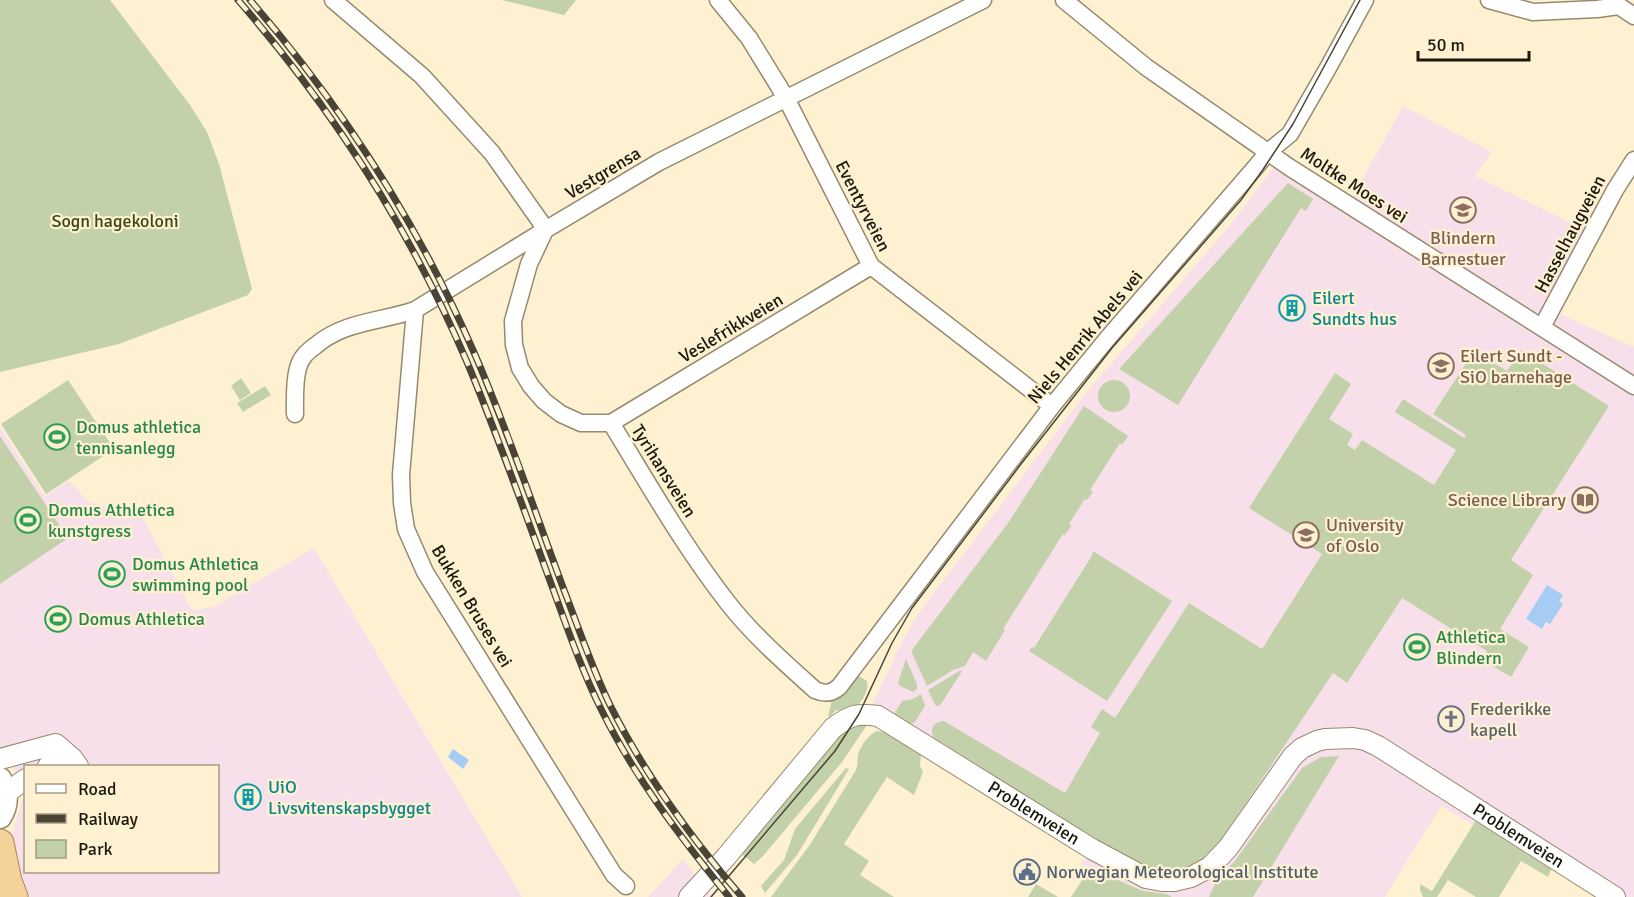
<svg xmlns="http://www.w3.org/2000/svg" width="1634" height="897" font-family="Signika,sans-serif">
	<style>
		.education { fill: #f8e0ea; fill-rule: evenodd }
		.green { fill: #c3d1aa }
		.water { fill: #a7ccf3 }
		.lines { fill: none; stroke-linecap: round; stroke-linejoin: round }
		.minor-casing { stroke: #968a6e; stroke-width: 19 }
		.tertiary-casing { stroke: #968a6e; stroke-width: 22 }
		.secondary-casing { stroke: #968a6e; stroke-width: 25 }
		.trunk-casing { stroke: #a88a59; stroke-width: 29 }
		.minor { stroke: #fff; stroke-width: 16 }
		.tertiary { stroke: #fff; stroke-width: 20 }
		.secondary { stroke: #fff; stroke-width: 22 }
		.trunk { stroke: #f6d29b; stroke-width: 27 }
		.tram { stroke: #494435; stroke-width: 1.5 }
		.rail-casing { stroke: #494435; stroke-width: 7 }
		.rail { stroke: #fdf1d2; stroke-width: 4.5; stroke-dasharray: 14; stroke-linecap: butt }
		.labels { text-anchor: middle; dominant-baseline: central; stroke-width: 4.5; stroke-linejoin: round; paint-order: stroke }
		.street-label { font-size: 18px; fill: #1c180d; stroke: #fdf1d2 }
		.park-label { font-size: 18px; fill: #394812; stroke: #fdf1d2 }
		.education-label { font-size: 18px; fill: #785e54; stroke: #fdf1d2; text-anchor: start }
		.culture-label { font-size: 18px; fill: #0d838f; stroke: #fdf1d2; text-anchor: start }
		.leisure-label { font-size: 18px; fill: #27864d; stroke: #fdf1d2; text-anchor: start }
		.worship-label { font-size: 18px; fill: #5b616d; stroke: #fdf1d2; text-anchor: start }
		.service-label { font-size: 18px; fill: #4e5e75; stroke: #fdf1d2; text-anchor: start }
	</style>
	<rect width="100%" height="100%" fill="#fdf1d2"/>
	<path class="education" d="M1403,106L1492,152L1475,176L1592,233L1551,310L1634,347V897H1604L1478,818L1473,825L1441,806L1385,897H1172L1167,894L1143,891L1090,868L1080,863L1086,858L1092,849L868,714L899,648L913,622L927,602L1082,398L1231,224L1279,160L1348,205Z
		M0,427L45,496L69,480L87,501L143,518L192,610L213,607L314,548L522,897H25L12,854V838L16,820L25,792L3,747H0ZM26,766H218V872H26Z
		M683,859L714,897H648Z"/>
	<path class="green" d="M0,0H110L190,105L207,132L219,164L252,289L248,295L119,344L0,372Z
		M502,0H576L564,15Z
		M1288,183L1313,199L1306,211L1301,208L1178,405L1119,369Z
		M1521,350L1609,406L1511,560L1533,575L1500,629L1529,647L1511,677L1482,660L1487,651L1402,598L1347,683L1333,673L1216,848C1191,873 1173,872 1140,867L933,737C930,727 934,722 944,721L1065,793L1100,733L1091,727L1102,709L1115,718L1189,603L1262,649L1322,554L1249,508L1335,373L1351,384L1329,419L1353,434L1347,445L1355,450L1362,440L1434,485L1456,450L1395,412L1403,399L1464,438L1466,435L1433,414L1474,351L1507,371Z
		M241,378L251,393L240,400L231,386Z
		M1098 396a16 16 0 1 1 32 0a16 16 0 1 1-32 0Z
		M68,380L114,449L46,494L1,424Z
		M265,386L271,395L243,412L237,403Z
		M1084,406L1128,436L1122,445L1120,443L1090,490L1093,492L1087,500L1085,499L1069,524L1071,526L1065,535L1063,534L1003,629L1005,630L986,661L973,652L965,666L953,670L927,686L912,653V650L1008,523Z
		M0,436L68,538L0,584Z
		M1093,551L1172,601L1107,701L1029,651L1032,647L1034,648L1093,554L1092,552Z
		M906,659L917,684V689L913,692L900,686L898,683Z
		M961,670L962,671L941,704L938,706L935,705L928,690Z
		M857,675L867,681C869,689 864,698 859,704L839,711L836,710L830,717L828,716L832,700Z
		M921,694L925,706L915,722L910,724L894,714L902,701L913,699Z
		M869,722L842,762L763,856L754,864L738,851L835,738L851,725Z
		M877,731L884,732L921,754L920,766L923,772L914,795L887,777L844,844L869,861L860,875L894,897H771L809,846L856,770C858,765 857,761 858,755C860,746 869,734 877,731Z
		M1339,756L1253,897H1209L1218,877L1234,862L1302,768L1321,757Z
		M846,768L849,769L797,855L765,893L761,886L784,860L795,829Z
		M1478,817L1549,864L1551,870L1548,877L1521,861L1499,897H1476L1448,880L1437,897H1423L1420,890V884L1432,891Z
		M1090,868L1143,891L1167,894L1172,897H1071Z
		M1036,884L1058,897H1028Z"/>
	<path class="water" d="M1547,585L1563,595L1559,601L1563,604L1550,624L1546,622L1542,629L1526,619Z
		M453,749L469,760L463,769L448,757Z"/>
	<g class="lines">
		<g class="minor-casing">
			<path id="minor" d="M333,0L422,76L492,153L540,221L545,230L529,264L513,321L514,345L520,368L531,386L544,401L561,414L581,423H611
				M718,0L749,38L786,98L871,266L1052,406
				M1064,0L1146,67L1289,167L1634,386
				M1489,0L1533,12L1597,9L1619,6L1634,16
				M415,310L401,475L402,503L406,529L425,572L614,875L626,886
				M1542,327L1615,190L1634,160
				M295,414C295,399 294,382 298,368C301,357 307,352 315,346C344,321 380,322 415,310L545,230L659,162L983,0
				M611,423C648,483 684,547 728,603C753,635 785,663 815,690C824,694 831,694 839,687L1052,406L1107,339L1254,169L1268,152L1290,134L1328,68L1365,0
				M611,423L871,266"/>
		</g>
		<g class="tertiary-casing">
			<g id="tertiary">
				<path d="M0,759L56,744L72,758L78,766"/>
				<path d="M48,766L61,760L72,758"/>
				<path d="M6,793L26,779"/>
				<path id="s1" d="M689,897L726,857L833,728C850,715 857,713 878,716L1092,849L1146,878L1162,881H1174L1191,877L1210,867L1228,848L1293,756L1302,748L1317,741L1325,739L1353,738L1365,740L1378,746L1615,897"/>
			</g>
		</g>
		<g class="secondary-casing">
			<path id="secondary" d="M0,779C7,792 8,805 0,817"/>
		</g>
		<g class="trunk-casing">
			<path id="trunk" d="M0,843L8,881L14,897"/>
		</g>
		<use href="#minor" class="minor"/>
		<use href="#tertiary" class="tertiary"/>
		<use href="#secondary" class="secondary"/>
		<use href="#trunk" class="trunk"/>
		<path class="tram" d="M711,897L835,751L859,714L892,643L912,608L1021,464L1112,348L1241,200L1262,171L1293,124L1360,0"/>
		<g class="rail-casing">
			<path id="rail" d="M238,0C332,108 410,229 467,362C498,436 525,513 553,589C568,630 582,671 601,709C635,778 681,838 729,897
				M250,0C343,107 420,227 476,357C509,434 535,512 564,590C579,629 592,668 610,705C645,775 691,838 742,897"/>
		</g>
		<use href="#rail" class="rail"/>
	</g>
	<defs>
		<g id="school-ring" transform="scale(1.35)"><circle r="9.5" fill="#fdf1d2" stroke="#8d6e63" stroke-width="1.5"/><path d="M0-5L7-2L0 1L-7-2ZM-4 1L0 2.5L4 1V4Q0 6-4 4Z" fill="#8d6e63"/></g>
		<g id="building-ring" transform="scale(1.35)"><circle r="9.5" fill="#fdf1d2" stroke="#0f9aa8" stroke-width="1.5"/><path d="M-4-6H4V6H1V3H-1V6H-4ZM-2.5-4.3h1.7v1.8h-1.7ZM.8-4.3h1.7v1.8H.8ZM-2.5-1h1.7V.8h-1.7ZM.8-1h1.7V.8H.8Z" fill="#0f9aa8"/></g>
		<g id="stadium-ring" transform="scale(1.35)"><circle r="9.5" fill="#fdf1d2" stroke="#2e9e5b" stroke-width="1.5"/><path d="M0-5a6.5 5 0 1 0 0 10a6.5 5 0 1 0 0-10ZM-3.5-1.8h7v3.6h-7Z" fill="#2e9e5b"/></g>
		<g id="library-ring" transform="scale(1.35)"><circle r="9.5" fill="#fdf1d2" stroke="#8d6e63" stroke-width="1.5"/><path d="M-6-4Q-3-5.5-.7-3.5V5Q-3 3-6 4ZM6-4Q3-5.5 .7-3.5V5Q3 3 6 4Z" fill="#8d6e63"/></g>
		<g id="university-ring" transform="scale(1.35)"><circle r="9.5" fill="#fdf1d2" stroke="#8d6e63" stroke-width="1.5"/><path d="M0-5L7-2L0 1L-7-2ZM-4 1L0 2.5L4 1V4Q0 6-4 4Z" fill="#8d6e63"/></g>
		<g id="church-ring" transform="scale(1.35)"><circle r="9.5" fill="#fdf1d2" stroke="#6b7280" stroke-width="1.5"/><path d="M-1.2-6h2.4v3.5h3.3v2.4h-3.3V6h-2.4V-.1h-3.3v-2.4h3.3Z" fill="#6b7280"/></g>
		<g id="civic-ring" transform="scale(1.35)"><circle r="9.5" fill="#fdf1d2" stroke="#5c6f8a" stroke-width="1.5"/><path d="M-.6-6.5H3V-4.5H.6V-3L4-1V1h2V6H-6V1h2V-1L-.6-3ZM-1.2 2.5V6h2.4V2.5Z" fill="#5c6f8a"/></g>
	</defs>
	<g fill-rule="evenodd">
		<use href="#school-ring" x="1463" y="210"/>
		<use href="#building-ring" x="1292" y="308"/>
		<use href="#school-ring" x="1441" y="366"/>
		<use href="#stadium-ring" x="57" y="437"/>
		<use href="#library-ring" x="1585" y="500"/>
		<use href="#stadium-ring" x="28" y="520"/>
		<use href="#university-ring" x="1306" y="535"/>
		<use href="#stadium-ring" x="112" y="574"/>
		<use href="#stadium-ring" x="58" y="619"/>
		<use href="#stadium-ring" x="1417" y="647"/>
		<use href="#church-ring" x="1451" y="719"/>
		<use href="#building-ring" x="248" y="797"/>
		<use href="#civic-ring" x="1027" y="872"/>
	</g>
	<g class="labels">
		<g class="street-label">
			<text transform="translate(603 173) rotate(-31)">Vestgrensa</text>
			<text transform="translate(1354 185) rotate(33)">Moltke Moes vei</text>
			<text transform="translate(863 206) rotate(63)">Eventyrveien</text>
			<text transform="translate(1570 234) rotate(-62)">Hasselhaugveien</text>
			<text transform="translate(731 328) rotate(-31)">Veslefrikkveien</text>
			<text transform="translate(1085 337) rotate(-50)">Niels Henrik Abels vei</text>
			<text transform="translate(664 471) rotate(58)">Tyrihansveien</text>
			<text transform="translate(472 606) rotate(59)">Bukken Bruses vei</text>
			<text stroke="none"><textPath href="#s1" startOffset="454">Problemveien</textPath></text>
			<text stroke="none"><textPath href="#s1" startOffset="1048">Problemveien</textPath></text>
		</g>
		<g class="park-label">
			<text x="115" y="221">Sogn hagekoloni</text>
		</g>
		<g class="education-label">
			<text x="1463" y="238" text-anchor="middle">Blindern<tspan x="1463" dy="21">Barnestuer</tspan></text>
			<text x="1460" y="356">Eilert Sundt -<tspan x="1460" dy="21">SiO barnehage</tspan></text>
			<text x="1566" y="500" text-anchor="end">Science Library</text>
			<text x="1326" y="525">University<tspan x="1326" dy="21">of Oslo</tspan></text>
		</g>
		<g class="culture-label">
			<text x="1312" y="298">Eilert<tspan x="1312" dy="21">Sundts hus</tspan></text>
			<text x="268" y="787">UiO<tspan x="268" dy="21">Livsvitenskapsbygget</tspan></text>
		</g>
		<g class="leisure-label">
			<text x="76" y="427">Domus athletica<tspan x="76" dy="21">tennisanlegg</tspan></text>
			<text x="48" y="510">Domus Athletica<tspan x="48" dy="21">kunstgress</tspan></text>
			<text x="132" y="564">Domus Athletica<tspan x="132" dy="21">swimming pool</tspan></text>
			<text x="78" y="619">Domus Athletica</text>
			<text x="1436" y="637">Athletica<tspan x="1436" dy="21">Blindern</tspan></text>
		</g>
		<g class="worship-label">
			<text x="1470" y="709">Frederikke<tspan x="1470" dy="21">kapell</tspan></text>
		</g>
		<g class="service-label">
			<text x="1046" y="872">Norwegian Meteorological Institute</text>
		</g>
	</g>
	<rect x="24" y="765" width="195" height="108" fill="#fdf1d2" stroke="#a39a83" stroke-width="1.5"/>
	<rect x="36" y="784" width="30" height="9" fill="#ffffff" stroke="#a39a83" stroke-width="1.5"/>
	<text x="78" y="795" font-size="18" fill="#1c180d">Road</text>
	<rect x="36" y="814" width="30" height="9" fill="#494435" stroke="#a39a83" stroke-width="1.5"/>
	<text x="78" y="825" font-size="18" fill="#1c180d">Railway</text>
	<rect x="36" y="840" width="30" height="18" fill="#c3d1aa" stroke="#a39a83" stroke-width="1.5"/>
	<text x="78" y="855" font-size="18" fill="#1c180d">Park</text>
	<path d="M1418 51v9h111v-9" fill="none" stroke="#1c180d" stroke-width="3"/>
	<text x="1427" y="51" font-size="18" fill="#1c180d" stroke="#fdf1d2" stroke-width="4.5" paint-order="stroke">50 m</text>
</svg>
